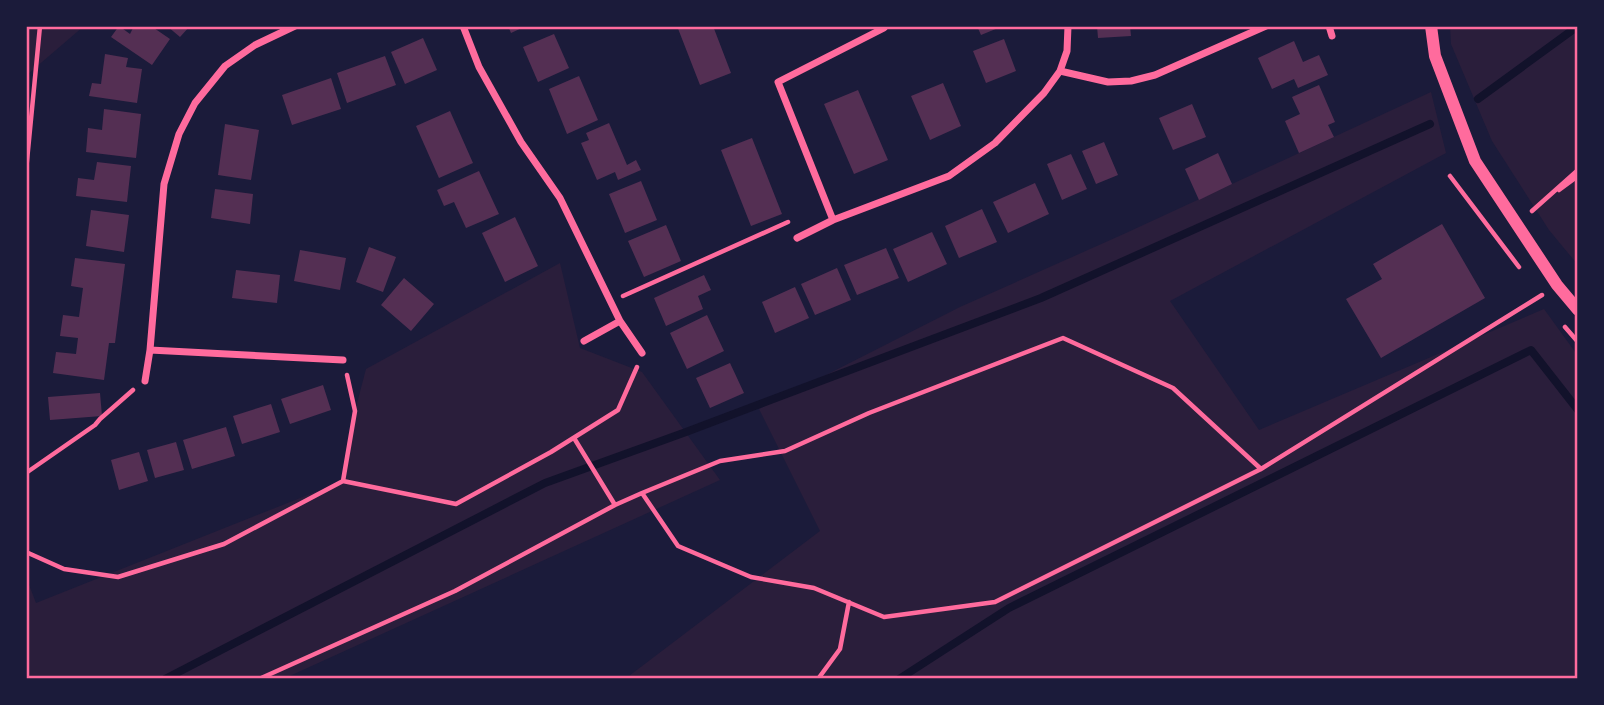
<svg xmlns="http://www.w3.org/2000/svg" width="1604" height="705" font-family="Commissioner,sans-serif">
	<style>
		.green { fill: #2a1e3b }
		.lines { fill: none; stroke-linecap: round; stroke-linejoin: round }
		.stream { stroke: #12122b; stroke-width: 8 }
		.building { fill: #542f53 }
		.path { stroke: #ff6b9d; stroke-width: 4.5 }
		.minor { stroke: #ff6b9d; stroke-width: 7 }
		.tertiary { stroke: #ff6b9d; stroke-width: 12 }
		.neatline { fill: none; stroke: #ff6b9d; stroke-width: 2.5 }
	</style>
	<rect width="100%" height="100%" fill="#1b1b3a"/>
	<path class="green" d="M26,26H84L28,74L26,106Z
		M1450,26H1578V265L1549,230L1492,141L1451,44Z
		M1431,92L1446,153L1170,301L1259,430L1544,309L1578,356V679H625L820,531L759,409L960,307L1126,233Z
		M560,263L580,348L642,372L720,480L283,679H26V577L36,603L343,481L355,411L366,369Z"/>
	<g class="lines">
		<path class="stream" d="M1478,99L1578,26
			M165,679L545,483L686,432L1041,298L1430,124
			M899,679L1009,608L1531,350L1578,410"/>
	</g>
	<path class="building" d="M119,26L130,34L134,26H151L170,39L152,65L111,37Z
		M167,26H190L180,37Z
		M508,26H526L511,33Z
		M677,26H713L731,73L700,85Z
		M977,26H1003L981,35Z
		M1097,26H1130L1131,36L1098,38Z
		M554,34L569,68L538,82L523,47Z
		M423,38L437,70L405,84L391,52Z
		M1004,39L1016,71L986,83L973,51Z
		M1294,41L1303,62L1319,55L1328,75L1298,88L1294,79L1272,89L1258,58Z
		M105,54L128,58L126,67L142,69L137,103L89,96L92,83L101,84Z
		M385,56L396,85L347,103L337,73Z
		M579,76L598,120L567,134L549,89Z
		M331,78L341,109L292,125L282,95Z
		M943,83L961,126L930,140L911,96Z
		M1319,85L1335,122L1328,125L1334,137L1299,153L1285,121L1300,114L1292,97Z
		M858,90L888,160L854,174L824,104Z
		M1192,104L1206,137L1173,150L1159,118Z
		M104,109L141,114L136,158L86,152L88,128L102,130Z
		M450,111L473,163L439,178L416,126Z
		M609,123L627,165L636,160L641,170L618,180L615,172L597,180L581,143L589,140L586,133Z
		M225,124L259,130L251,180L218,175Z
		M752,138L782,214L751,226L721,150Z
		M1104,142L1118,175L1096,184L1082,151Z
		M1218,153L1232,184L1199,200L1185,169Z
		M1071,154L1087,189L1062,200L1047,164Z
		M97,162L131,166L127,202L76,196L78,178L94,180Z
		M479,171L499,214L466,228L454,202L444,206L437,190Z
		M641,181L657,220L625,233L609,194Z
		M1035,183L1049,214L1008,233L993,202Z
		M215,189L253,194L250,224L211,218Z
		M982,209L997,242L959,258L945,226Z
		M91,210L129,215L124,252L86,246Z
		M515,217L538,266L505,282L482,233Z
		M1442,224L1485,298L1381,358L1346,299L1382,279L1373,264Z
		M666,225L681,261L644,277L628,241Z
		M932,232L947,264L908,282L893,249Z
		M369,247L396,257L383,292L356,282Z
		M886,248L899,278L857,295L844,265Z
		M300,250L346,258L340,290L294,281Z
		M75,258L125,264L115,343H109L104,380L53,373L56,352L76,354L78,338L60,336L63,315L79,317L83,288L71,286Z
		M837,268L851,300L815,315L801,284Z
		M236,270L280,275L277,303L232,298Z
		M704,275L711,290L698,296L703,309L666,326L654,298Z
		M404,278L434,304L411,331L381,305Z
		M795,287L809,318L775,333L762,302Z
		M707,315L724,351L687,369L670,333Z
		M730,363L744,393L710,408L696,378Z
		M323,385L331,410L290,424L281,399Z
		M100,393L102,416L50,420L48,397Z
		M271,404L280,432L242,444L233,416Z
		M226,427L235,456L192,469L183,440Z
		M176,442L184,470L155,478L147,450Z
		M139,452L148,481L119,490L111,460Z"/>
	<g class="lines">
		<path class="path" d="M26,171L40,26
			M1450,176L1519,267
			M1559,190L1578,176
			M1532,211L1578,170
			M623,296L788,222
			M1565,327L1578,342
			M26,435V463
			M26,473L95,425L100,419L133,390
			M343,481L355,411L347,375
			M642,493L720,461L785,451L869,413L1063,338L1173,388L1261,469
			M615,505L642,493L678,546L751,577L814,588L884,617L995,602L1261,469L1542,295
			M26,552L64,569L118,577L224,544L343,481L456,504L551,452L618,410L637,367
			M259,679L455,591L615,505L574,438
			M818,679L840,649L849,602"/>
		<path class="minor" d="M463,26L479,67L521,142L560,198L620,321L642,353
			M1329,26L1332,36
			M1060,71L1108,82L1131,81L1155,75L1266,26
			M833,220L778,82L884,28
			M797,238L833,220L949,176L995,143L1044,93L1060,71L1067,51L1068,26
			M584,341L620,321
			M150,350L343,360
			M145,381L150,350L164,184L179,134L195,103L225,66L255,45L295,26"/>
		<path class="tertiary" d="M1431,26L1435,56L1475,161L1557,285L1578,310"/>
	</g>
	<rect width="1604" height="705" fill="none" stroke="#1b1b3a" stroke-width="56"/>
	<rect x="28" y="28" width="1548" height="649" class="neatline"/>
</svg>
